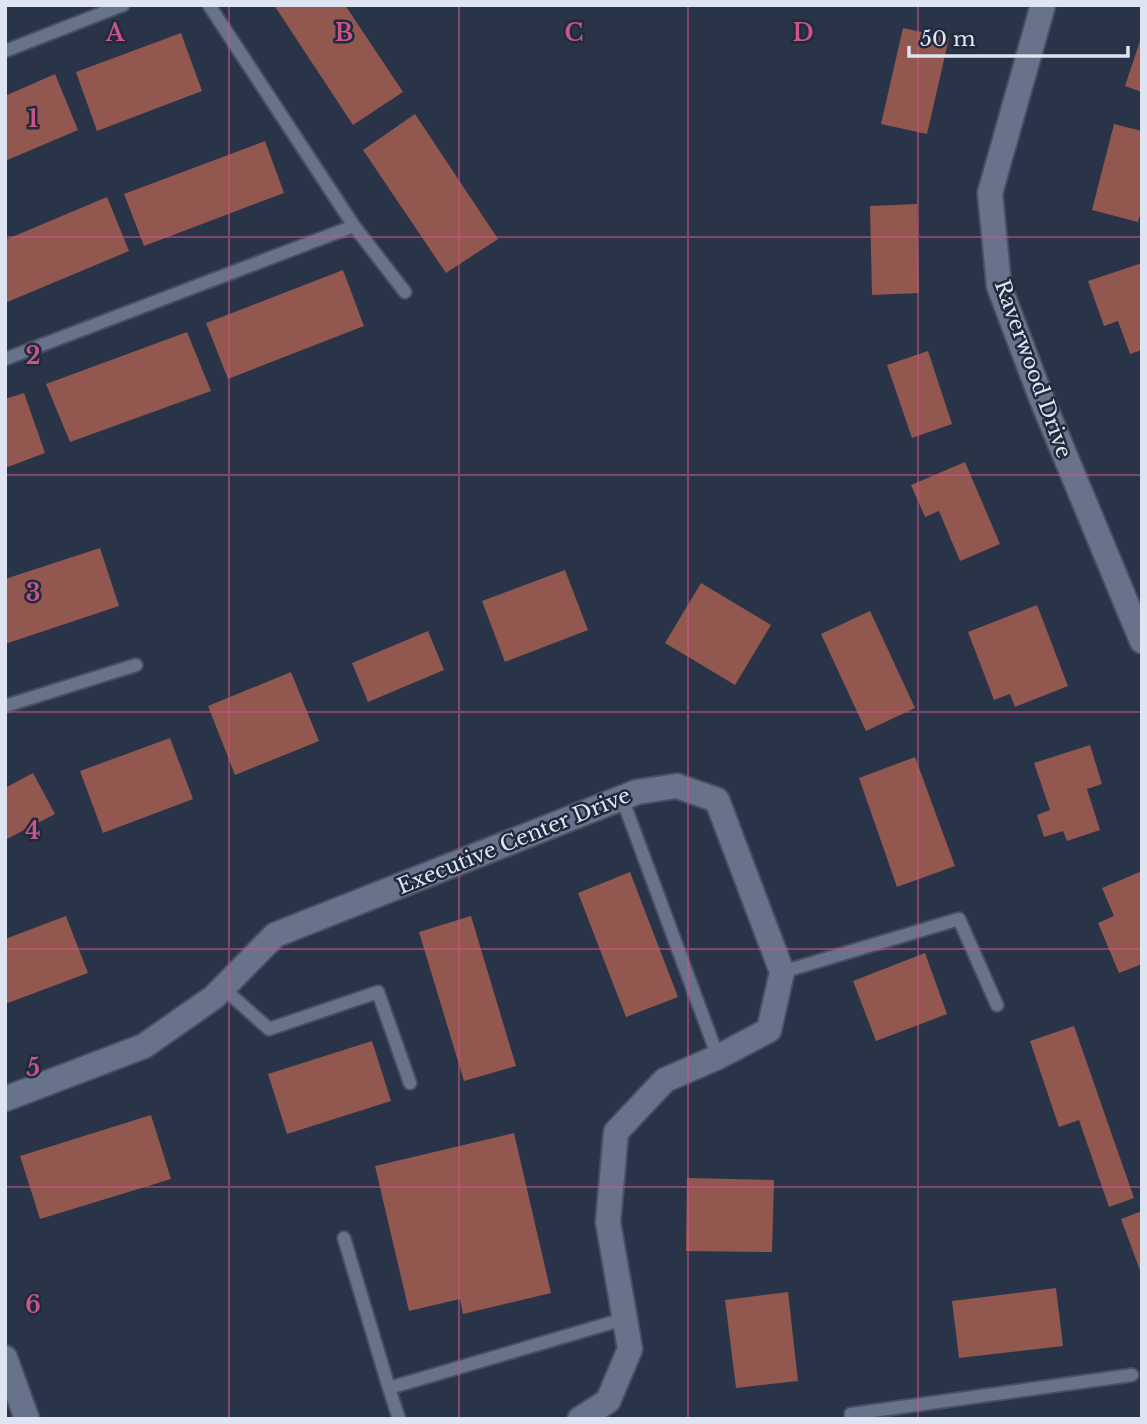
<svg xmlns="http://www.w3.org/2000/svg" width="1147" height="1424" font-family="'Libre Baskerville',serif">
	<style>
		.building { fill: #92574e }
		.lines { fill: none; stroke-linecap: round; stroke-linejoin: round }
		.service-casing { stroke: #474f61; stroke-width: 16 }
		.minor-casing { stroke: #474f61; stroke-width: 28 }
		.service { stroke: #68738b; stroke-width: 12 }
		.minor { stroke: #68738b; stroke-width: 24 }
		.grid { fill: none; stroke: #ca5588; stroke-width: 2; stroke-opacity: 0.55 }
		.labels { text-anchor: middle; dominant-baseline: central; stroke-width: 5; stroke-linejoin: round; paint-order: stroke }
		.street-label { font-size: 21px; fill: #dee4f2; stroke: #202a3d }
		.grid-label { font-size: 23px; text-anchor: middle; font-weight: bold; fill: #ca5588; stroke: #202a3d; stroke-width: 5; stroke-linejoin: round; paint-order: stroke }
	</style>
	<rect width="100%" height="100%" fill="#2a3448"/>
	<path class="building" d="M274,5H345L403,92L353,125Z
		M903,28L949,38L927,134L881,124Z
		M181,33L202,91L97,131L76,72Z
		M1141,38H1142V92L1125,86Z
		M55,74L78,130L5,161V96Z
		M415,114L498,239L446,273L363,150Z
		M1114,124L1142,131V208L1138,222L1092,210Z
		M265,141L284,193L144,246L124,194Z
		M107,197L129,251L5,303V240Z
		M917,204L919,293L872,295L870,206Z
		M1142,263V350L1130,354L1118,321L1104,326L1088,281Z
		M343,270L364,326L228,379L206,323Z
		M187,332L211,391L70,442L46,384Z
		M928,351L952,424L912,438L887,365Z
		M24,393L45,453L5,468V399Z
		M965,462L1000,544L960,561L939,511L925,517L911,485Z
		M100,548L119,606L5,644V579Z
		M565,570L588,630L505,662L482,601Z
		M701,583L771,625L735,685L665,643Z
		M1037,605L1068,686L1015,707L1010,694L994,700L968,632Z
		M870,611L915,708L866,731L821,634Z
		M428,631L444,670L368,702L352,663Z
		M291,672L319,741L235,775L208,706Z
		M170,738L193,799L103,833L80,771Z
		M1090,745L1102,784L1087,789L1100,830L1067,841L1063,831L1044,837L1037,815L1050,810L1034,763Z
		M915,757L955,866L897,887L859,778Z
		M33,773L55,814L5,840V788Z
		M1142,871V964L1119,973L1098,923L1114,916L1102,888Z
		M630,872L678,997L626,1017L578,893Z
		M66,916L88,973L5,1004V939Z
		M471,916L516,1066L464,1081L419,932Z
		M925,953L947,1014L876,1041L853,981Z
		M1074,1026L1134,1198L1109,1207L1079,1120L1059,1127L1030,1041Z
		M372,1041L391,1101L287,1134L268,1074Z
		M151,1115L171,1179L40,1219L20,1156Z
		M514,1133L551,1293L463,1314L460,1299L409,1311L375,1166Z
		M687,1178L774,1180L772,1252L686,1251Z
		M1142,1211V1273H1141L1121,1219Z
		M1056,1288L1063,1346L959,1358L952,1301Z
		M788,1292L798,1381L736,1388L725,1300Z"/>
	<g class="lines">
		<g class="service-casing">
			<path id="service" d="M209,5L354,226L405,292
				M5,51L123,5
				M5,359L354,226
				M5,706L136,665
				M622,798L718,1057
				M782,972L959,919L997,1005
				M223,988L269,1029L378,992L410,1083
				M344,1238L389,1388L624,1319
				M389,1388L399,1419
				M851,1419V1414L1132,1375"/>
		</g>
		<g class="minor-casing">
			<path id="minor" d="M1043,5L990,193L999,286L1042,400L1142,641
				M5,1099L144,1046L214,997L275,935L637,792L677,786L717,800L782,972L769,1030L718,1057L665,1080L616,1132L608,1222L630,1349L608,1401L580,1419
				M5,1358L27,1419"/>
		</g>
		<use href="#service" class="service"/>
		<use href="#minor" class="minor"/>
	</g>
	<path class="grid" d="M229,5V1419M459,5V1419M688,5V1419M918,5V1419M5,237H1142M5,475H1142M5,712H1142M5,949H1142M5,1187H1142"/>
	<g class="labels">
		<g class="street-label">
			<text transform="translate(1033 369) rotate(70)">Raverwood Drive</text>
			<text transform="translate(514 841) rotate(-22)">Executive Center Drive</text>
		</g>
	</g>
	<g class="grid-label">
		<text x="115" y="41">A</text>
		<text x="344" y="41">B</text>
		<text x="574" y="41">C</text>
		<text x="803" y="41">D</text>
		<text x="33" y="127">1</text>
		<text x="33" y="364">2</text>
		<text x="33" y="601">3</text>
		<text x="33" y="839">4</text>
		<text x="33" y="1076">5</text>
		<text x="33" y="1313">6</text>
	</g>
	<rect width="1147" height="1424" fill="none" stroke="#dee4f2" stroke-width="14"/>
	<path d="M909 46v10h219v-10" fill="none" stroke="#dee4f2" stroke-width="3.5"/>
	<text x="920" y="46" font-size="21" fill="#dee4f2" stroke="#202a3d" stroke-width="5" paint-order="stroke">50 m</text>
</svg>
